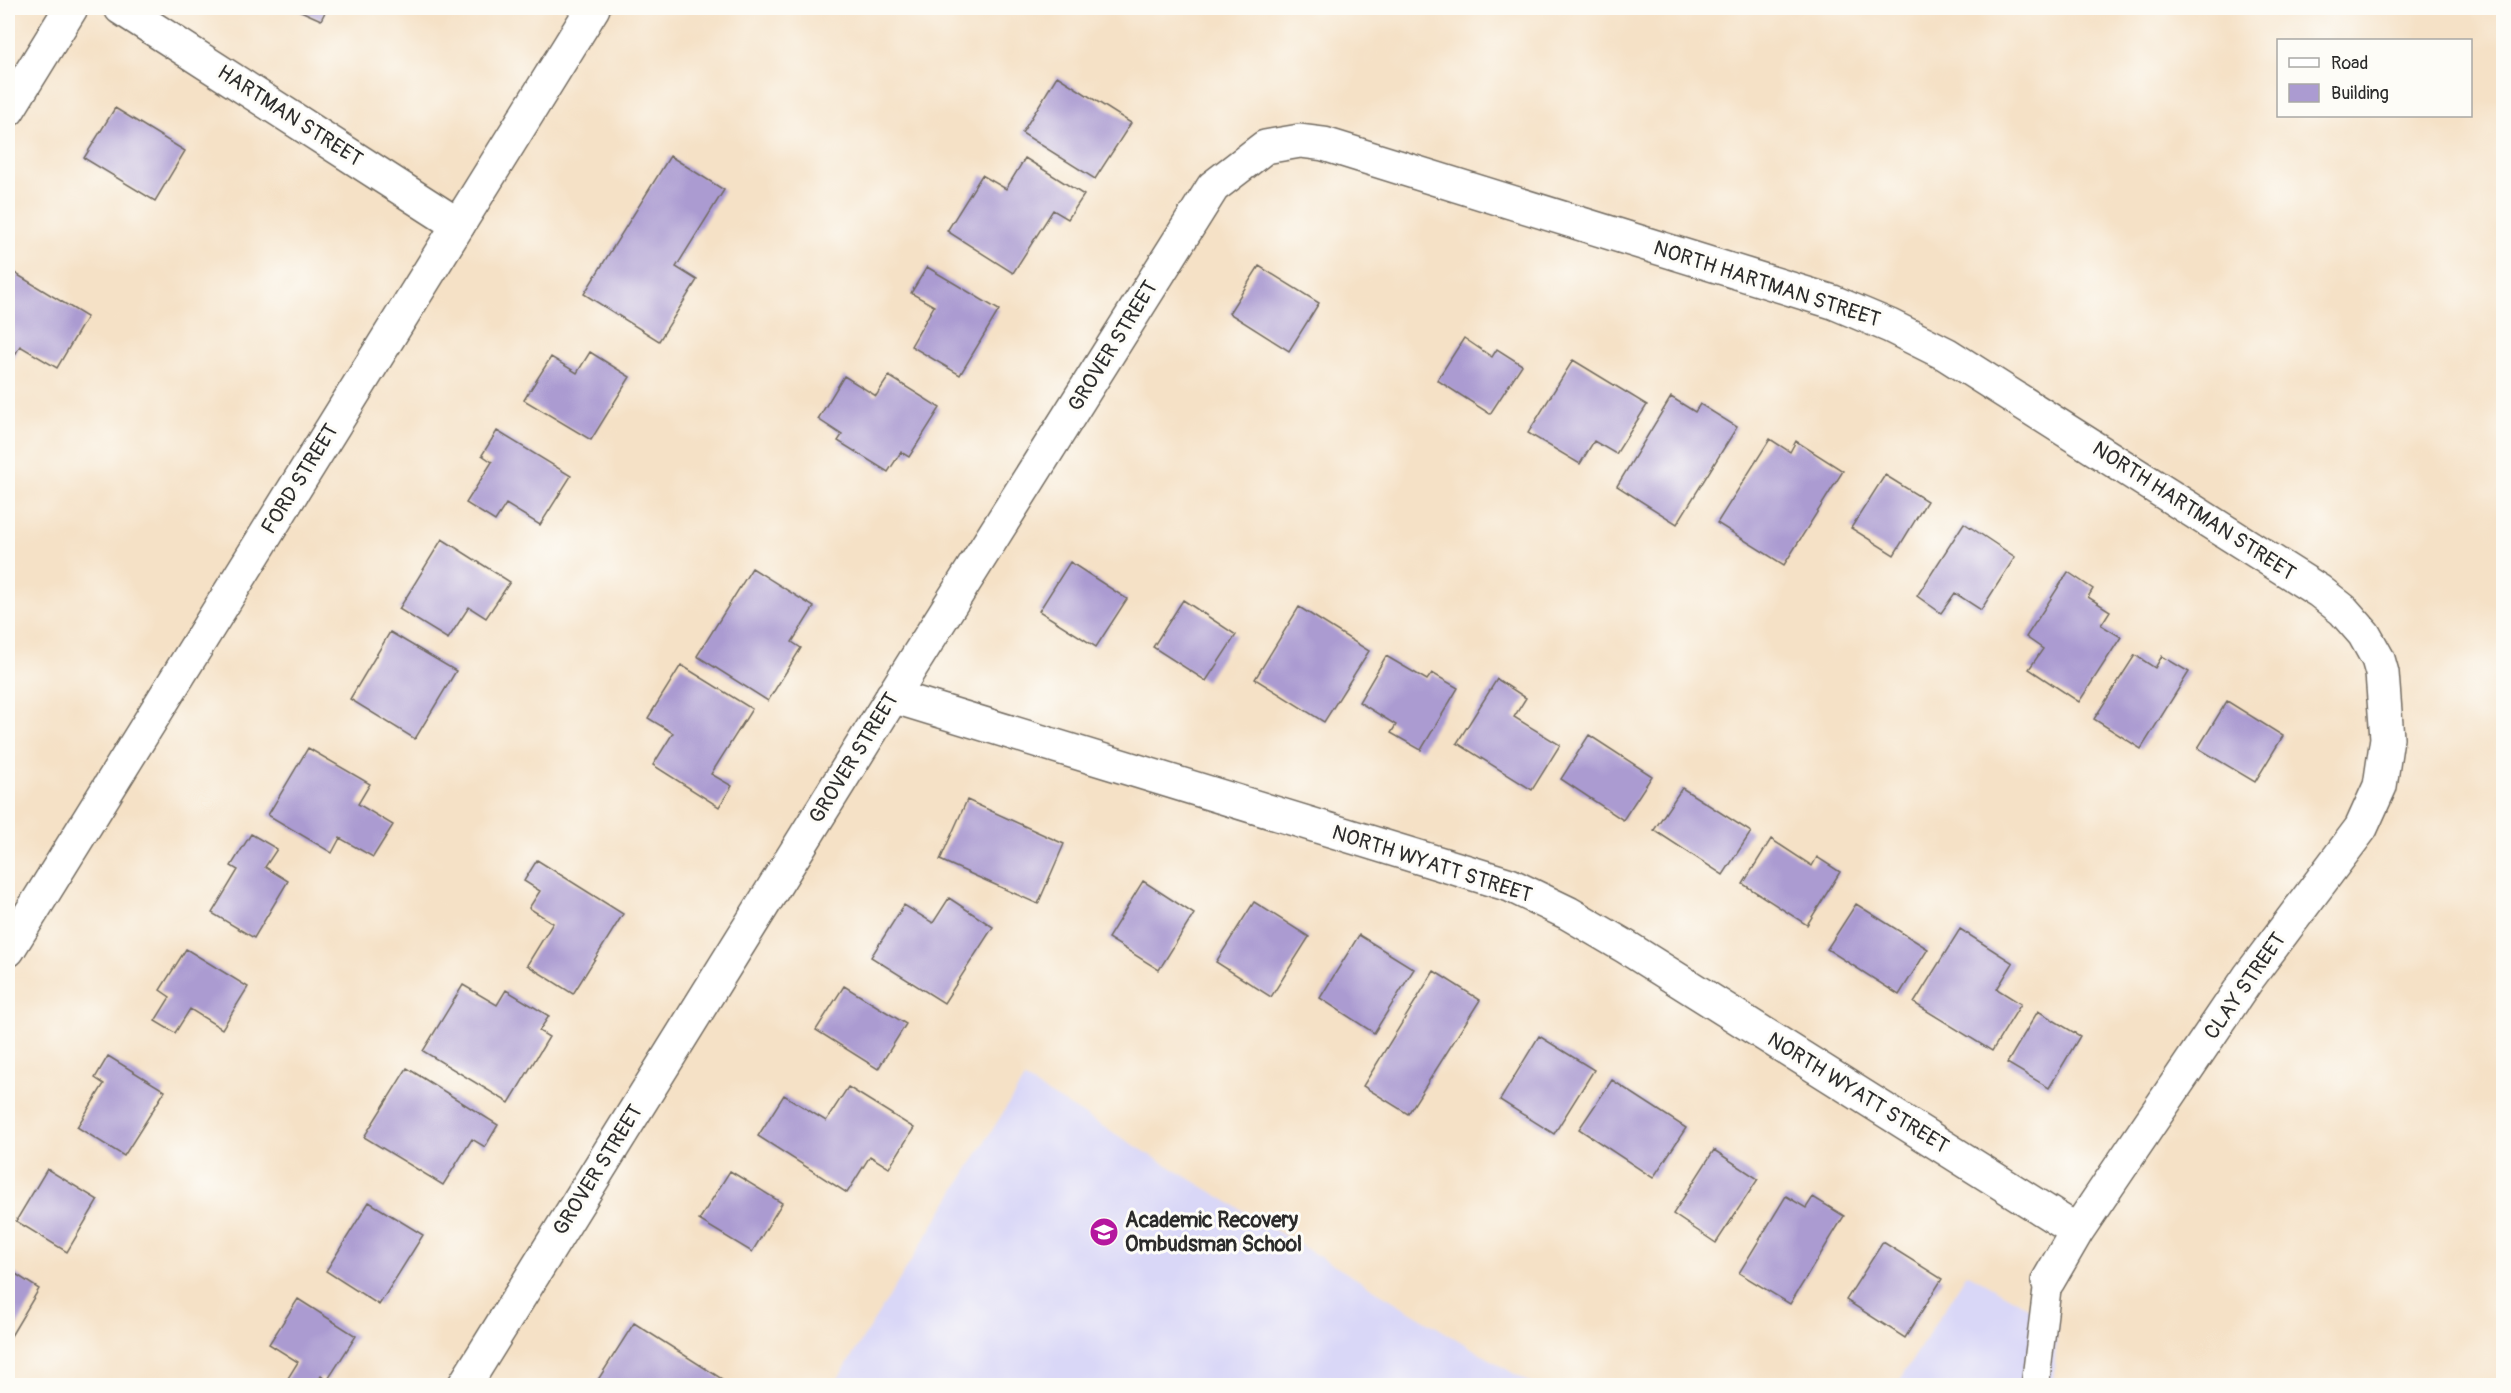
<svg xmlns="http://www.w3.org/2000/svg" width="2511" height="1393" font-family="Pangolin,sans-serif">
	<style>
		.built { fill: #d9d7f7 }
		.building { fill: #ab9bd1 }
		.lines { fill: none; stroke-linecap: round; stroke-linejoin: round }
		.service-casing { stroke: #726b61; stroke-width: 30 }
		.minor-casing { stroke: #726b61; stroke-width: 36 }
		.secondary-casing { stroke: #726b61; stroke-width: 36 }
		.service { stroke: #fff; stroke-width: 27 }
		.minor { stroke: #fff; stroke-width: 33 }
		.secondary { stroke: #fff; stroke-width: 33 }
		.labels { text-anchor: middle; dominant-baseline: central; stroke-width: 6; stroke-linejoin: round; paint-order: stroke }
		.street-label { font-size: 21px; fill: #2b2b2b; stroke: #fdfcf7 }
		.poi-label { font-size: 21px; font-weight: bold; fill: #2b2b2b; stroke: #fdfcf7; text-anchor: start }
	</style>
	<rect width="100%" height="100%" fill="#fdfcf7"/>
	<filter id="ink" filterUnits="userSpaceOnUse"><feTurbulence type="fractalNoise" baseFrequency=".0167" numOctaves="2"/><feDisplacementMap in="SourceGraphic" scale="12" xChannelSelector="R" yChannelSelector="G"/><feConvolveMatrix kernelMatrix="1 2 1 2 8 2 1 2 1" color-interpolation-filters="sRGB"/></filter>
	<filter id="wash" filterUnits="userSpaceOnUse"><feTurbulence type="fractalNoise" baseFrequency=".008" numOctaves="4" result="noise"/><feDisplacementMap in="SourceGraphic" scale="24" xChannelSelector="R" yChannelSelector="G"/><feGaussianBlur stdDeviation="1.35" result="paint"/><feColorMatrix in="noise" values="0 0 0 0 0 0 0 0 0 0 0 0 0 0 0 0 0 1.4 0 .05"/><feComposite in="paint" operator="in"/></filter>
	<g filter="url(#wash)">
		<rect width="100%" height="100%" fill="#f5e1c6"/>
		<path class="built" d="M1024,1079L1533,1385H834Z
			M1967,1273L2058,1324L2053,1385L1896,1386Z"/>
		<g id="blocks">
			<path class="building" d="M294,8H327L321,20Z
				M1057,76L1131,123L1095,179L1022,133Z
				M115,108L185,151L155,201L84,158Z
				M670,156L724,190L676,267L697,280L659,341L584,294Z
				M1025,158L1084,195L1068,219L1053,210L1013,273L947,231L982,175L1006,189Z
				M1259,266L1319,303L1289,351L1229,313Z
				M927,267L999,310L960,375L911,346L934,306L911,293Z
				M8,269L87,317L57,368L20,346L10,363L8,361Z
				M1464,338L1492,357L1497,349L1522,365L1490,414L1437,380Z
				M590,352L630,377L591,440L524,400L551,357L577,373Z
				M1573,360L1647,405L1616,454L1594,441L1580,464L1528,433Z
				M844,376L876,396L889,376L940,408L909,457L901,452L888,472L838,441L842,435L818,419Z
				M1671,397L1695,412L1700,404L1737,427L1677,524L1617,486Z
				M497,431L571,476L540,525L506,504L495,521L466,503L492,462L482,455Z
				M1770,439L1790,452L1796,441L1843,471L1784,565L1717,523Z
				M1885,475L1927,501L1894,555L1851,528Z
				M1964,523L2015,557L1981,610L1955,593L1941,613L1917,596Z
				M442,539L510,582L486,618L469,607L448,639L399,609Z
				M1070,562L1127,599L1096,647L1039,611Z
				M752,568L814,607L792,642L801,648L768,701L697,656Z
				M2068,572L2093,589L2088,597L2110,611L2101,625L2121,637L2079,702L2029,669L2043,649L2026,637Z
				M1183,600L1236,635L1206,681L1153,647Z
				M1299,607L1369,651L1324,722L1255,679Z
				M390,632L456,671L415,739L350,699Z
				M2135,655L2155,668L2162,656L2189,672L2141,749L2094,719Z
				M1386,656L1427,680L1432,673L1458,688L1421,750L1391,733L1396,725L1359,702Z
				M681,665L752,709L711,774L732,786L719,807L653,765L673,733L648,718Z
				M1497,679L1526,698L1514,717L1560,745L1532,790L1457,743Z
				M2227,701L2283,736L2255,782L2198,748Z
				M1589,735L1652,776L1623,820L1561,779Z
				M308,748L370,784L358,804L393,825L373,857L340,838L332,853L268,815Z
				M1682,788L1751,832L1723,875L1654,830Z
				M967,800L1064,844L1038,904L940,860Z
				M251,834L277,849L265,867L288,881L254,938L212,913L238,870L231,866Z
				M1771,839L1812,866L1817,857L1840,872L1807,925L1743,884Z
				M537,860L623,914L573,994L527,965L553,923L529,908L540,891L524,881Z
				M1143,881L1194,914L1159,970L1108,938Z
				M949,898L993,927L944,1003L871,957L904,905L933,923Z
				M1254,902L1309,937L1271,997L1216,962Z
				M1856,904L1928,949L1899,995L1827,949Z
				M1960,929L2013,963L1997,989L2021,1004L1992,1051L1914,1003Z
				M1359,935L1414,969L1374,1033L1320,998Z
				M186,949L248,987L222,1029L190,1009L175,1033L155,1021L170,997L160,990Z
				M1434,971L1480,1000L1408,1114L1363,1086Z
				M463,985L497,1005L506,990L549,1016L539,1031L549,1037L509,1103L423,1051Z
				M844,986L906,1024L878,1069L816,1030Z
				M2038,1011L2080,1036L2049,1088L2007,1063Z
				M1539,1036L1594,1070L1554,1134L1500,1100Z
				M108,1056L165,1091L124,1156L77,1127L104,1084L95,1078Z
				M407,1068L498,1125L485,1147L472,1139L443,1185L364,1137Z
				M1612,1080L1686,1128L1653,1178L1579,1129Z
				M848,1087L914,1128L889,1168L870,1156L847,1193L758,1136L784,1095L826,1121Z
				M1714,1150L1758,1179L1716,1243L1673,1214Z
				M47,1169L98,1200L67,1252L16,1221Z
				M730,1171L782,1203L752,1252L699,1220Z
				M1786,1196L1806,1208L1813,1197L1844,1216L1790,1304L1739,1273Z
				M369,1202L423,1235L379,1305L326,1271Z
				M1883,1242L1942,1279L1905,1338L1846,1300Z
				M8,1269L39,1289L8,1341Z
				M298,1299L356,1336L327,1381L321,1376L316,1386H290L285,1383L298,1362L269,1344Z
				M634,1323L722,1379L718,1386H594Z"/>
		</g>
	</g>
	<g filter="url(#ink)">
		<use href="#blocks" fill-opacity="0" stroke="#726b61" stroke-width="1.5"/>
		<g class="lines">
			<g class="service-casing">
				<path id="service" d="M2035,1386L2048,1281"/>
			</g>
			<g class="minor-casing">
				<path id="minor" d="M121,8L458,225
					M8,110L71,8
					M892,696L1510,885L1568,913L1626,947L2077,1231
					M464,1386L909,670L1213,187L1265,147L1300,141L1324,144L1833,302L1890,326L1946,354L2319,591L2343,610L2364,634L2378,659L2382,673L2387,738L2380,786L2361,828L2249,977L2077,1231L2048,1281"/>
			</g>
			<g class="secondary-casing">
				<path id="secondary" d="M8,950L593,8"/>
			</g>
			<use href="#service" class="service"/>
			<use href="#minor" class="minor"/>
			<use href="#secondary" class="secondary"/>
		</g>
	</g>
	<defs>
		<g id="school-disc" transform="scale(1.5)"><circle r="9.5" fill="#b5179e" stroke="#fdfcf7"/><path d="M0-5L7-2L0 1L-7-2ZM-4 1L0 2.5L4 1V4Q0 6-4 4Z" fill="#fff"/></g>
	</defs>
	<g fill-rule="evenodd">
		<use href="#school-disc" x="1104" y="1232"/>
	</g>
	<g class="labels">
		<g class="street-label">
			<text transform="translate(290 116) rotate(33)">HARTMAN STREET</text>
			<text transform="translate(1767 284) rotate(18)">NORTH HARTMAN STREET</text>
			<text transform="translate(1113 346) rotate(-58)">GROVER STREET</text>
			<text transform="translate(300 479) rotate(-58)">FORD STREET</text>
			<text transform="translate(2194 511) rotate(33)">NORTH HARTMAN STREET</text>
			<text transform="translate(854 758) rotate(-58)">GROVER STREET</text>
			<text transform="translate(1432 864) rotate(18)">NORTH WYATT STREET</text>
			<text transform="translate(2245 986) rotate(-55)">CLAY STREET</text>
			<text transform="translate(1858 1093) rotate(32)">NORTH WYATT STREET</text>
			<text transform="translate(598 1170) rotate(-58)">GROVER STREET</text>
		</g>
		<g class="poi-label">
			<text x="1125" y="1220">Academic Recovery<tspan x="1125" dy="24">Ombudsman School</tspan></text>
		</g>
	</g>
	<rect width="2511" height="1393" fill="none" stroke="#fdfcf7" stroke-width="30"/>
	<rect x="2277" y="39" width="195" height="78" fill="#fdfcf7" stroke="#a9a8a5" stroke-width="1.5"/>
	<rect x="2289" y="58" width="30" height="9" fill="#ffffff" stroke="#a9a8a5" stroke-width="1.5"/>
	<text x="2331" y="69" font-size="18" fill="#2b2b2b">Road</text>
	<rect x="2289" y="84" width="30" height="18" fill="#ab9bd1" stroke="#a9a8a5" stroke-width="1.5"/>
	<text x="2331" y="99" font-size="18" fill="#2b2b2b">Building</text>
</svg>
